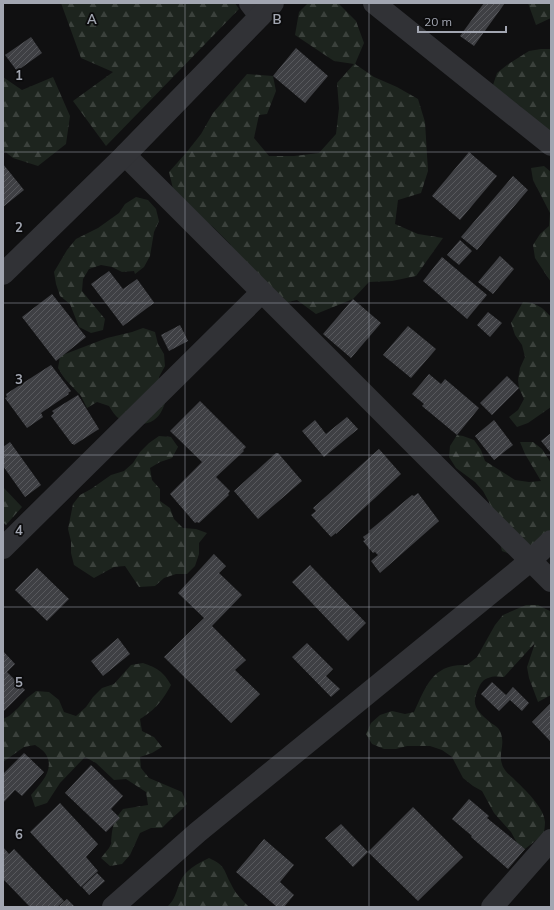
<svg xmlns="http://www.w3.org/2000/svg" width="554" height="910" font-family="Mulish,sans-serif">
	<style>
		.forest { fill: url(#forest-firs) }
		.building { fill: url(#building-hatch) }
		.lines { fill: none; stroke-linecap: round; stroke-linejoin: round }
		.minor { stroke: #313236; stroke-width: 22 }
		.tertiary { stroke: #313236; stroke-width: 22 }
		.grid { fill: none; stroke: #a2a6b1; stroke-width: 1; stroke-opacity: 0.55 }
		.grid-label { font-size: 13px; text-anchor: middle; font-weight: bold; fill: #a2a6b1; stroke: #0b0b0c; stroke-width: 3.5; stroke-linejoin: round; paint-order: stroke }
	</style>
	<defs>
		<pattern id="forest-firs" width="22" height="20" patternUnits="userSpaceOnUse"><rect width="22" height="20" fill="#1d241e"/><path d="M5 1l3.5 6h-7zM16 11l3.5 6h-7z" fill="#3b413c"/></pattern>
		<pattern id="building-hatch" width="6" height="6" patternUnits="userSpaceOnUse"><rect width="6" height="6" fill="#3f4044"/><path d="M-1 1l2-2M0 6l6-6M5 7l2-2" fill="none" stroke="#58595d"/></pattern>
	</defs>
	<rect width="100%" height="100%" fill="#101011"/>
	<path class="forest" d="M61,3H235L239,9L106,146L73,101L113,72L81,58Z
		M308,3L339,4L356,21L364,43L355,64L374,77L397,87L418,99L425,122L428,171L421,193L398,200L395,224L418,234L443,238L416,276L392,281L369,282L353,299L316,314L297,300L274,305L243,266L230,244L213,227L175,197L169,172L186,153L201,134L213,113L247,74L273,76L276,91L267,114L259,115L254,138L269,156H294L319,153L336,134L339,108L337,83L354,64L334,61L295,35L299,12Z
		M528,3H551V18L536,25Z
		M541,49H551V144L529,115L520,106L510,101L493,85L497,73L507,65L529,51Z
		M3,77L22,90L53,77L70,116L66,144L38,166L13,158L3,150Z
		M544,166L551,172V282L535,258L533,245L540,234L549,226L550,213L533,180L531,168Z
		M136,197L148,200L156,209L159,221L154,232L150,256L144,267L135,274L134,271L122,272L112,267L101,265L89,269L83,279L82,291L105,319L103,330L91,333L79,327L70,304L60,296L56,284L54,272L67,250L76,239L98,228L119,213L125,204Z
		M523,302C537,303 542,307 551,317V407L528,423L517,427L509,417L518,410L524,399L519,388L518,380L520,368L525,357L522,345L515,335L511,323Z
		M143,328L155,332L158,344L164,354L165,366L159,377L162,390L166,401C163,408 161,415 154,420C144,427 125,426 116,416C113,413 111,409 109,406L97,402L87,408L81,396L65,379L58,368L60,356L107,338L132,332Z
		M457,435L463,436L474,440L481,450L485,461L515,480L529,482L541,481L525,454L520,442H533L542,449L551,463V541L513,555L502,551L489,502L483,491L475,482L456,468L449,457L450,446Z
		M159,436L171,437L178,447L172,458L160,462L150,468L152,480L160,489V501L170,508L174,519L183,528L196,529L207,533L199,543V554L195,566L187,574H176L164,578L155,586L139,587L125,566L114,567L94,578L74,565L71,553V541L68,529L73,504L80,495L91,489L111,475L124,471L133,463L140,452L149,443Z
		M3,487L22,507L6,525L3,522Z
		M526,605H538L550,611L551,695L538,702L529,678L527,667L535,643L504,677C495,676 485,676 480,685C470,705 475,709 491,723C494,725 498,727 500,731C506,745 498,752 502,764C503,769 509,775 513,778C524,789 544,807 545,822C545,826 544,831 544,834L525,849L517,843L511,832L494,813L482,791L473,786L463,778L452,757L442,750L430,746H407L396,749H384L372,744L366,734L371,723L380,715L392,711L405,714L414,712C426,686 433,663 467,665L477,657L495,625L503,615Z
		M143,663C157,668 163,671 171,685C162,701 156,709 140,719L142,731L154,737L162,747L152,753L140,757L141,768L149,778L182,792L187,804C179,813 170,819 162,828H151L140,833L130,855L122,864L110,866L101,858L109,848L112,842L111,843C112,828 113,821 123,809L148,805L146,792L126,779L114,780L96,763L85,757L60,783L47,803L35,807L31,795C41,783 56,769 45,753C43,750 38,747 35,745L24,747L3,762V719L9,716L18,708L27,698L36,691L49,692L59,700L64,712L76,716L86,707L93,697L102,688L114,684L131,665Z
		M209,858C226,866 223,869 231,884C235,893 242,900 249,907H167C175,900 176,892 180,882C185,870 197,864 209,858Z"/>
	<path class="building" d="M484,3H505L474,46L460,36Z
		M31,37L42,53L17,71L5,55Z
		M296,48L328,76L305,103L273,76Z
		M469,152L497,176L460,220L432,196Z
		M3,164L24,190L3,207Z
		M513,176L528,190L477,250L461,237Z
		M460,240L472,251L459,265L447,255Z
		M500,256L514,269L493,294L478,282Z
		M442,257L487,295L467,319L423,281Z
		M109,271L123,289L137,279L153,301L154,303L123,326L91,284Z
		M52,294L86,337L56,361L22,317Z
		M353,299L381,323L351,358L323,334Z
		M488,312L502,323L490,337L477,325Z
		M180,325L188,341L169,351L161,335Z
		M408,326L436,349L411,378L383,355Z
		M51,365L71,391L68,393L69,394L41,413L43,417L27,428L5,398L7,397L6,394Z
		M429,374L441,384L445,379L479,408L457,435L422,406L424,404L412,394Z
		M507,376L519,388L492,415L480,403Z
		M78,395L99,429L74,445L73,444H72L51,416L54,413L52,411Z
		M200,401L246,447L243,450L244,451L216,477L230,491L228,494L229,495L199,523L197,522L195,523L170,494L202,462L170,431Z
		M347,417L358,429L324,457L302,431L315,420L326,434Z
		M494,420L513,445L494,460L475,436Z
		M551,433V453L541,441Z
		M10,442L41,485L25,497L3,466V447Z
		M379,449L401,474L336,534V533L331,537L311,515L316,511L313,508Z
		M276,453H278L302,481L258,519L234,491Z
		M418,493L439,521L380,573L371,561L378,555L375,552L373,553L363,541L365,540L363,537L370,532L369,531L412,495L414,496Z
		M214,554L226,566L219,573L242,595L212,626L246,660L235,670L260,694L231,723L164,657L204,618L178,593Z
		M310,565L366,623L348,641L292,582Z
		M37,568L69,599L47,621L15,590Z
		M118,638L130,654L103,676L91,661Z
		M307,643L333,669L326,676L340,689L331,697L292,657Z
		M3,651L15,664L7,672L25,690L3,712Z
		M492,682L506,695L513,687L529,703L522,711L510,700L499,711L481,694Z
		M551,703V742L532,722Z
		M24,753L44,772L22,796L15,790L3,803V774Z
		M91,765L123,796L111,809L120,818L106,832L65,793Z
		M469,799L489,816L487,818L525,849L508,869L471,837L472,836L452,819Z
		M60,803L98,844L86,857L98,871L81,887L30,832Z
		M413,807L463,857L418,901L368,852Z
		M341,824L368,852L353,867L325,838Z
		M264,839L294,865L280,882L294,895L284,907H277L236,872Z
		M3,847L9,854L14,849L64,901L57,907H30L3,879Z
		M97,873L105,881L89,895L82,887Z
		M67,899L75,907H58Z"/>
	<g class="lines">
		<path class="minor" d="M250,3L260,16
			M374,3L551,145
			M125,155L551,581
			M3,548L262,292
			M113,907L198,832L530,561L551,541
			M492,907L551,840"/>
		<path class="tertiary" d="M3,274L125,155L273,3"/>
	</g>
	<path class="grid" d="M185,3V907M369,3V907M3,152H551M3,303H551M3,455H551M3,607H551M3,758H551"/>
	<g class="grid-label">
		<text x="92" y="24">A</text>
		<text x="277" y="24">B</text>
		<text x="19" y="80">1</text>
		<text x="19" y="232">2</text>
		<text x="19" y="384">3</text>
		<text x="19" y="535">4</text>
		<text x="19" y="687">5</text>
		<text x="19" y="839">6</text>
	</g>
	<rect width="554" height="910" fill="none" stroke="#a2a6b1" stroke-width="8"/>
	<path d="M418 26v6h88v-6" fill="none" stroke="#a2a6b1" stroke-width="2"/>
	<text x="424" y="26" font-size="12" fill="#a2a6b1" stroke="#0b0b0c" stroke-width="3" paint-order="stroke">20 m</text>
</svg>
